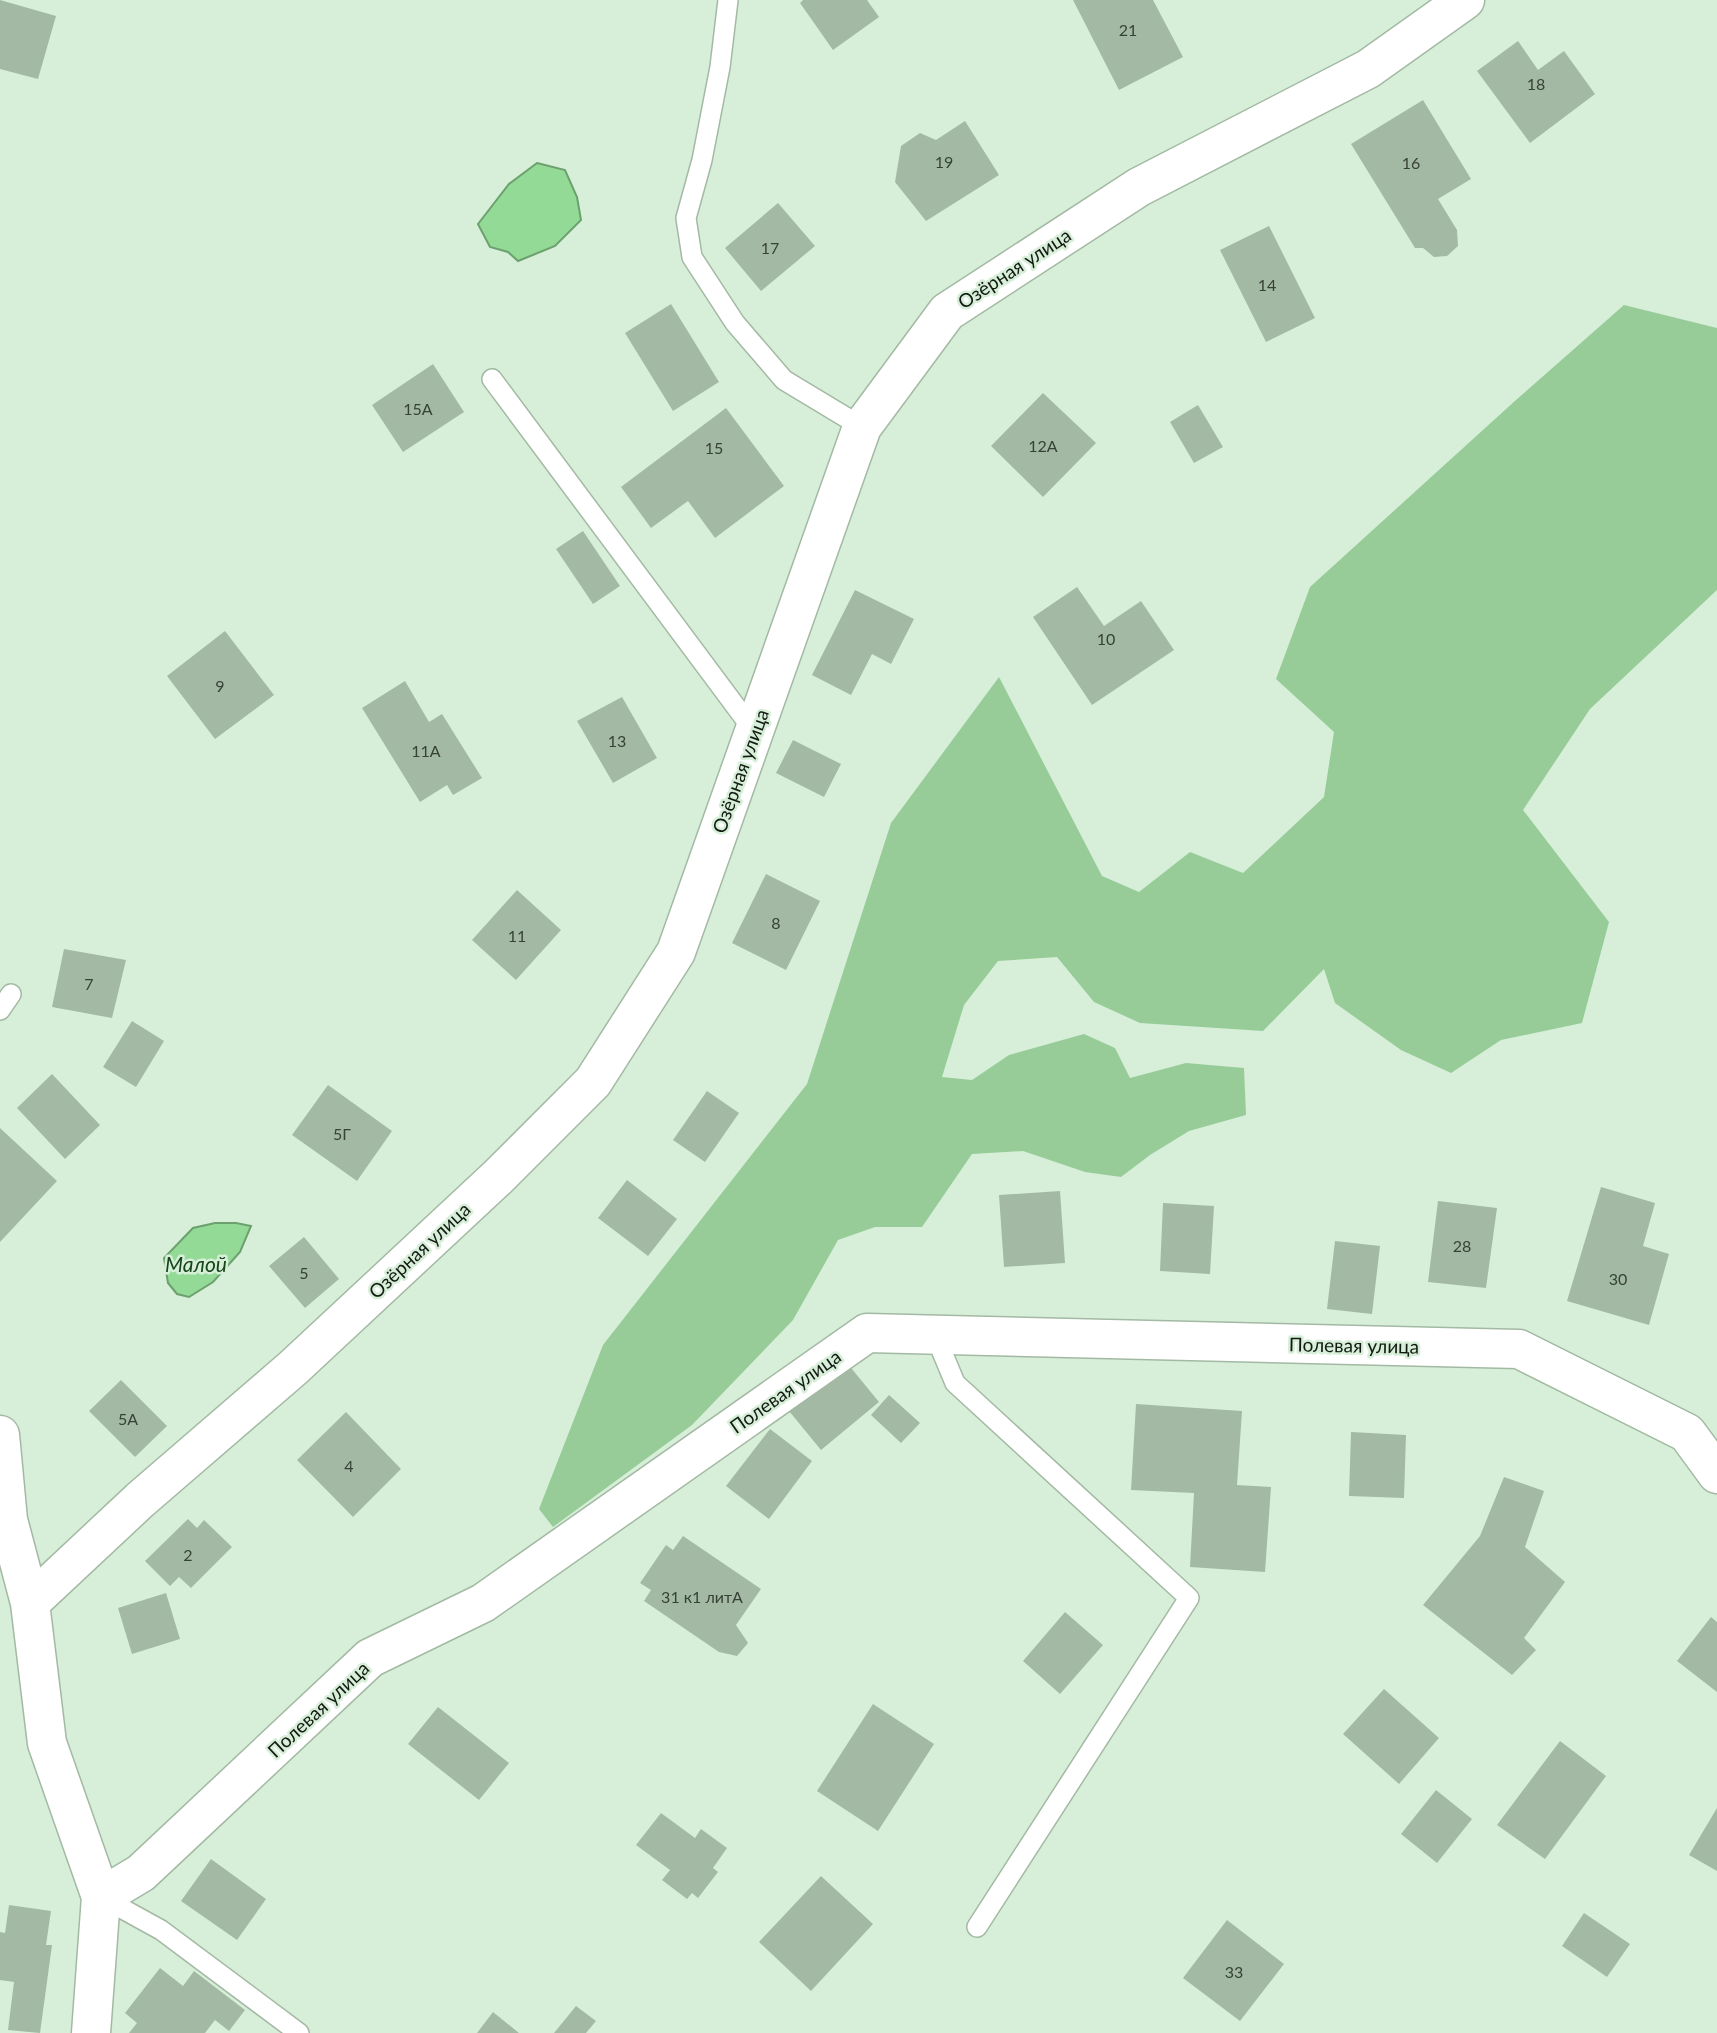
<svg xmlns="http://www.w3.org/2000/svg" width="1717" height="2033" font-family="Lato,sans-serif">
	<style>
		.green { fill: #97cc99 }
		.water { fill: #93da96; stroke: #6ca06e; stroke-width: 2 }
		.building { fill: #a3b9a3 }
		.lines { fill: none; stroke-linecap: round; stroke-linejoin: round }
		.lane-casing { stroke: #a3b9a3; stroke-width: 22 }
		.street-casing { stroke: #a3b9a3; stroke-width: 41 }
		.lane { stroke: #fff; stroke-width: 19 }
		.street { stroke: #fff; stroke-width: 38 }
		.labels { text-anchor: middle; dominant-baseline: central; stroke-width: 5; stroke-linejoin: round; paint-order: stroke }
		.number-label { font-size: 16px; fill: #364236 }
		.street-label { font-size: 19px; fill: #121a12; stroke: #d7efd8 }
		.water-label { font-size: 21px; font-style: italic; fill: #14461a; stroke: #d7efd8 }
	</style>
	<rect width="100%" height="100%" fill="#d7efd8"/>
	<path class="green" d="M1624,305L1717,328V590L1590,709L1523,810L1609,922L1582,1023L1501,1040L1451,1073L1401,1050L1335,1003L1324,969L1263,1031L1140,1023L1094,1002L1057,957L998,961L964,1005L942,1077L972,1080L1009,1055L1084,1034L1115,1048L1130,1078L1186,1063L1244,1068L1246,1115L1189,1131L1150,1155L1121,1177L1085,1172L1023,1151L972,1154L922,1227H875L838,1240L793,1320L692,1425L553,1527L539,1509L603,1345L807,1084L891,823L999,677L1102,876L1139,892L1190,852L1243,873L1324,797L1334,732L1276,679L1310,587L1516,400Z"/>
	<path class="water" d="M537,163L565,170L577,197L581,220L555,246L518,261L508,252L490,247L478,224L509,184Z
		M215,1223H236L251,1226L240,1252L213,1282L189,1297L177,1294L168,1283L164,1258L193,1228Z"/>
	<path class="building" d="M0,0L56,16L38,79L0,69Z
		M803,0H867L879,17L833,50L800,3Z
		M1073,0H1153L1183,57L1119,90Z
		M1518,41L1538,70L1564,51L1595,94L1530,143L1477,71Z
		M1423,100L1471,179L1438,199L1457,230L1458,246L1447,256L1434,257L1423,248H1415L1351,144Z
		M965,121L999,175L926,221L895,182L901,146L920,133L936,140Z
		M778,203L815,246L761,291L725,248Z
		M1269,226L1315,318L1266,342L1220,250Z
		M671,304L719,382L673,411L625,333Z
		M433,364L464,412L403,452L372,405Z
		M1043,393L1096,443L1043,497L991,446Z
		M1198,405L1223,447L1194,463L1170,422Z
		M726,408L784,486L715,538L688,501L651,528L621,487Z
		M583,531L620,586L593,604L556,549Z
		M1077,587L1104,626L1141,601L1174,650L1092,705L1033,617Z
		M855,590L914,619L891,664L872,654L851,695L812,675Z
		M225,631L274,695L215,739L167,676Z
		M405,681L429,722L442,714L482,778L453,795L447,785L420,802L362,708Z
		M622,697L657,758L613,783L577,721Z
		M793,740L841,764L824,797L776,773Z
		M766,874L820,901L786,970L732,943Z
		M517,890L561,930L516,980L472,940Z
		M64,949L126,960L112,1018L52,1007Z
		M132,1021L164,1041L136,1087L103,1067Z
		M52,1074L100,1125L65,1159L17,1108Z
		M328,1085L392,1131L357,1181L292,1135Z
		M707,1091L739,1113L705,1162L673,1140Z
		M0,1128L57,1181L0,1242Z
		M627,1180L677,1219L648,1256L598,1218Z
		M1601,1187L1655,1203L1643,1246L1669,1254L1649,1325L1567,1301Z
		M1060,1191L1065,1263L1004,1267L999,1195Z
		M1438,1201L1497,1208L1486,1288L1428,1282Z
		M1163,1203L1214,1206L1210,1274L1160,1271Z
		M304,1237L339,1279L305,1308L269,1266Z
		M1335,1241L1380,1246L1372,1314L1327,1309Z
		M847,1363L879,1402L821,1450L789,1411Z
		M121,1380L167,1426L135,1457L89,1411Z
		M889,1395L920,1423L901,1443L871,1415Z
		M1136,1404L1242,1411L1237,1485L1271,1487L1265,1572L1190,1567L1194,1493L1131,1490Z
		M346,1412L401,1469L353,1517L297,1460Z
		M770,1429L812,1461L769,1519L726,1486Z
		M1351,1432L1406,1435L1404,1498L1349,1496Z
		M1504,1477L1544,1491L1525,1547L1565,1582L1524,1638L1536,1650L1512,1675L1423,1605L1480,1536Z
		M188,1519L197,1528L204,1520L232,1547L191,1588L179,1577L170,1586L145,1561Z
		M683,1536L761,1589L736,1625L748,1643L737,1656L719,1652L644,1601L651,1590L640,1583L666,1545L673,1550Z
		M166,1593L180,1639L132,1654L118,1608Z
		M1065,1612L1103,1645L1060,1694L1023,1661Z
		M1711,1617L1717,1622V1692L1677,1661Z
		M1384,1689L1439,1738L1399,1784L1343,1734Z
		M873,1704L934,1744L878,1831L817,1791Z
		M438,1707L509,1763L479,1800L408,1744Z
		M1560,1741L1606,1776L1545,1859L1497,1825Z
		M1436,1790L1472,1819L1437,1863L1401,1834Z
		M1717,1808V1871L1689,1855Z
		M661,1813L695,1838L701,1829L727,1848L713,1868L718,1872L698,1898L692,1893L687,1899L662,1880L670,1870L636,1845Z
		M211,1859L266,1899L237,1940L181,1901Z
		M821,1876L873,1924L811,1991L759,1942Z
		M9,1905L51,1911L46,1945H52L40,2033L8,2030L14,1982L0,1980V1932L5,1933Z
		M1584,1913L1630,1944L1607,1977L1562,1946Z
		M1227,1920L1284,1964L1240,2021L1183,1978Z
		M160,1968L183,1986L194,1971L245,2010L229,2031L215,2020L205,2033H129L137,2023L125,2013Z
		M576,2006L596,2021L586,2033H554Z
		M493,2012L519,2033H477Z"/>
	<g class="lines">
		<g class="lane-casing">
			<path id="lane" d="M728,0L720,67L702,160L686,218L692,257L735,323L784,380L862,427
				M492,379L754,731
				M0,1010L11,994
				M935,1335L955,1383L1189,1598L977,1927
				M101,1897L161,1930L299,2033"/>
		</g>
		<g class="street-casing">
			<path id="street" d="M0,1435L8,1520L30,1603L47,1743L101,1897
				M30,1603L140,1500L293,1368L498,1177L593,1082L676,952L862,427L947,312L1139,187L1368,69L1465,0
				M91,2033L101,1897L141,1873L370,1658L483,1603L867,1333L1519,1349L1687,1433L1717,1474"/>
		</g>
		<use href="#lane" class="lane"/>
		<use href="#street" class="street"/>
	</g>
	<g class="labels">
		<g class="number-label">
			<text x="1128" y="29">21</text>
			<text x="1536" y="83">18</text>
			<text x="944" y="161">19</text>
			<text x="1411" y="162">16</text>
			<text x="770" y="247">17</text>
			<text x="1267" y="284">14</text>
			<text x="418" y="408">15А</text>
			<text x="1043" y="445">12А</text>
			<text x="714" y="447">15</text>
			<text x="1106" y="638">10</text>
			<text x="220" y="685">9</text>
			<text x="617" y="740">13</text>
			<text x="426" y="750">11А</text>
			<text x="776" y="922">8</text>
			<text x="517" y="935">11</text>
			<text x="89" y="983">7</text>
			<text x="342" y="1133">5Г</text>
			<text x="1462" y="1245">28</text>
			<text x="304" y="1272">5</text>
			<text x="1618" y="1278">30</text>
			<text x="128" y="1418">5А</text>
			<text x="349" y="1465">4</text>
			<text x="188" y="1554">2</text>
			<text x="702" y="1596">31 к1 литА</text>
			<text x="1234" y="1971">33</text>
		</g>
		<g class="street-label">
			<text transform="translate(1014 268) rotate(-33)">Озёрная улица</text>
			<text transform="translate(740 771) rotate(-70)">Озёрная улица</text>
			<text transform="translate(419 1250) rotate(-43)">Озёрная улица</text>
			<text transform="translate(1354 1345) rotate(1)">Полевая улица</text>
			<text transform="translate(785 1391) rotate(-35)">Полевая улица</text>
			<text transform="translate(318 1709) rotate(-43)">Полевая улица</text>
		</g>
		<g class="water-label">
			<text x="196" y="1263">Малой</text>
		</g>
	</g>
</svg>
